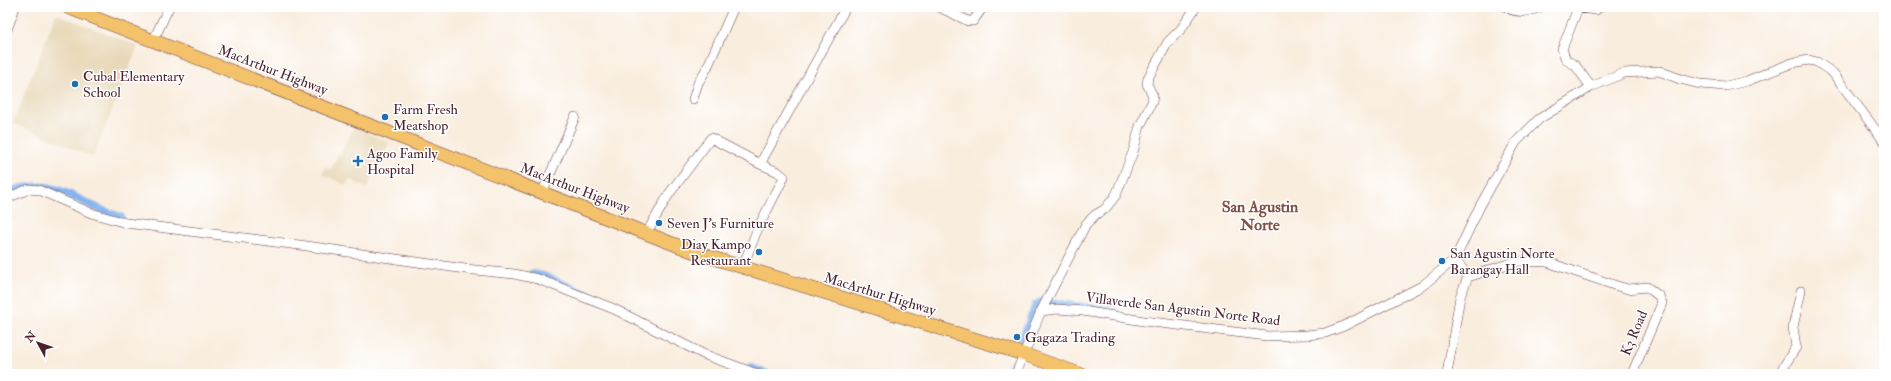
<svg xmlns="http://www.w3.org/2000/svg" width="1891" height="381" font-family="'IM FELL Double Pica',serif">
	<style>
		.built { fill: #e9d9ba }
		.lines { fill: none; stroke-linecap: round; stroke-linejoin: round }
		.canal { stroke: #85b4ef; stroke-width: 8 }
		.minor-casing { stroke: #643e46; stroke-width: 10 }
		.highway-casing { stroke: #643e46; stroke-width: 14 }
		.minor { stroke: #fff; stroke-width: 9 }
		.highway { stroke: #f4c26a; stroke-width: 13 }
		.poi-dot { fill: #1f6fb2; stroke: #fff; stroke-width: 1.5 }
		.labels { text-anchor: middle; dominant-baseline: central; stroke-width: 3; stroke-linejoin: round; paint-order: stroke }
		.street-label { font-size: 14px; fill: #4a1f2b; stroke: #fff }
		.poi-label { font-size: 14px; fill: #4a1f2b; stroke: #fff; text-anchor: start }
		.quarter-label { font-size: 16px; font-weight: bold; fill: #824f45; stroke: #fff }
	</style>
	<rect width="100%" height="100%" fill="#fff"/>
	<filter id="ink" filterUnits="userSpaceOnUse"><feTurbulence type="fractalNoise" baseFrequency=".025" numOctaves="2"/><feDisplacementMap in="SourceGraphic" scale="8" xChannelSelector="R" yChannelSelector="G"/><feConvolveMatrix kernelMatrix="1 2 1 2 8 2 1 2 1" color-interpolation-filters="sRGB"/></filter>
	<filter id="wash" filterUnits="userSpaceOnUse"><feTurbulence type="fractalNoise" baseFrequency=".012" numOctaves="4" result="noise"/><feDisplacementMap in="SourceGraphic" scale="16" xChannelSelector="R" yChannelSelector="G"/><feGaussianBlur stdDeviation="0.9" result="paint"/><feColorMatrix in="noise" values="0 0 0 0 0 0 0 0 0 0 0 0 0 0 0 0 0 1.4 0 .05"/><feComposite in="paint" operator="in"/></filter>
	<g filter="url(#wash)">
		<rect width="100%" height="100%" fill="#f9edde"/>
		<path class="built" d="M56,14L138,46L93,157L13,123Z
			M354,126L389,143L367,188L349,179L346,185L322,174L325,167L331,169L338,154L340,155Z"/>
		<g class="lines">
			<path class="canal" d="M7,193C56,173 77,205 121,217
				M532,274L543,276L601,300
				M1050,303L1116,311
				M1022,340L1036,305L1041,302
				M751,368L767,374
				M1009,374L1013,364"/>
		</g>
	</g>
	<g filter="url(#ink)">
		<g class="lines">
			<g class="minor-casing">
				<path id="minor" d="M939,7L968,21H973L983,7
					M1506,7C1517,14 1529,12 1541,7
					M1573,7L1596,10L1600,7
					M1578,8L1562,49L1566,60L1575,65L1591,87
					M7,30L15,7
					M153,41L169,7
					M693,99L698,83L707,68L734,7
					M542,193L575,117
					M7,198L29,189L39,190L91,213L126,223L307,246L465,269L514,274L538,279L614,309L703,354L757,374
					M646,234L669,194L711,138L760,164L846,7
					M742,268L758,228L784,177L778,172L760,164
					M1468,277L1517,261L1547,262L1617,286L1628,289L1647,287L1659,296L1662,303L1632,374
					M1041,311L1086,224L1095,215L1105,209L1116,195L1133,152L1140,126L1152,102L1153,96L1147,84L1148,78L1168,42L1181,29L1196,7
					M1016,374L1041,311L1057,309L1083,311L1144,321L1267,336L1307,335L1325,333L1344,326L1422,286L1455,259L1480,206L1516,142L1539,119L1591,87L1624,73L1659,71L1680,79L1700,84L1726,86L1747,81L1792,63L1809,60L1817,62L1833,73L1884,141
					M1447,374L1460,297L1468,277L1455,259
					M1779,374L1796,347L1793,327L1801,291"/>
			</g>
			<g class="highway-casing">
				<path id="highway" d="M67,7L694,252L1023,354L1080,374"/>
			</g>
			<use href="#minor" class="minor"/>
			<use href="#highway" class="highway"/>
		</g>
	</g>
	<g class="poi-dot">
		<circle cx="75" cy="84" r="4"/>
		<circle cx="385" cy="117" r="4"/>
		<path d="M356 155h4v4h4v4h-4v4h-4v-4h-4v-4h4z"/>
		<circle cx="659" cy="223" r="4"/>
		<circle cx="759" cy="252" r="4"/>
		<circle cx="1442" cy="261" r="4"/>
		<circle cx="1017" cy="337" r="4"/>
	</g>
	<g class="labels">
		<g class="street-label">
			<text transform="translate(273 70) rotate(21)">MacArthur Highway</text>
			<text transform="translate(575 188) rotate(21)">MacArthur Highway</text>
			<text transform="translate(880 294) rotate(17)">MacArthur Highway</text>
			<text transform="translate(1183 309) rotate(7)">Villaverde San Agustin Norte Road</text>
			<text transform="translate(1634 333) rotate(-67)">K3 Road</text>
		</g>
		<g class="poi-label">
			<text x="83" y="76">Cubal Elementary<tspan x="83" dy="16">School</tspan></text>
			<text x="393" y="109">Farm Fresh<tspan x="393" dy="16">Meatshop</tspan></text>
			<text x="367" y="153">Agoo Family<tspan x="367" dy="16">Hospital</tspan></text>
			<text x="667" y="223">Seven J's Furniture</text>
			<text x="751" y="244" text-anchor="end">Diay Kampo<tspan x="751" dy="16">Restaurant</tspan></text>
			<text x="1450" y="253">San Agustin Norte<tspan x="1450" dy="16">Barangay Hall</tspan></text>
			<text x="1025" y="337">Gagaza Trading</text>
		</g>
		<g class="quarter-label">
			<text x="1260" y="207">San Agustin<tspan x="1260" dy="18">Norte</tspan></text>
		</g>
	</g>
	<rect width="1891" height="381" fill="none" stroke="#fff" stroke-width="24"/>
	<g transform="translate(38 343) rotate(310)" stroke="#ffffff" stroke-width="3" paint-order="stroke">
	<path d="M0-3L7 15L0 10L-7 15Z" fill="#4a1f2b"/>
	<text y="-6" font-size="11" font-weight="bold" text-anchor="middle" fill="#4a1f2b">N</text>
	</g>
</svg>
